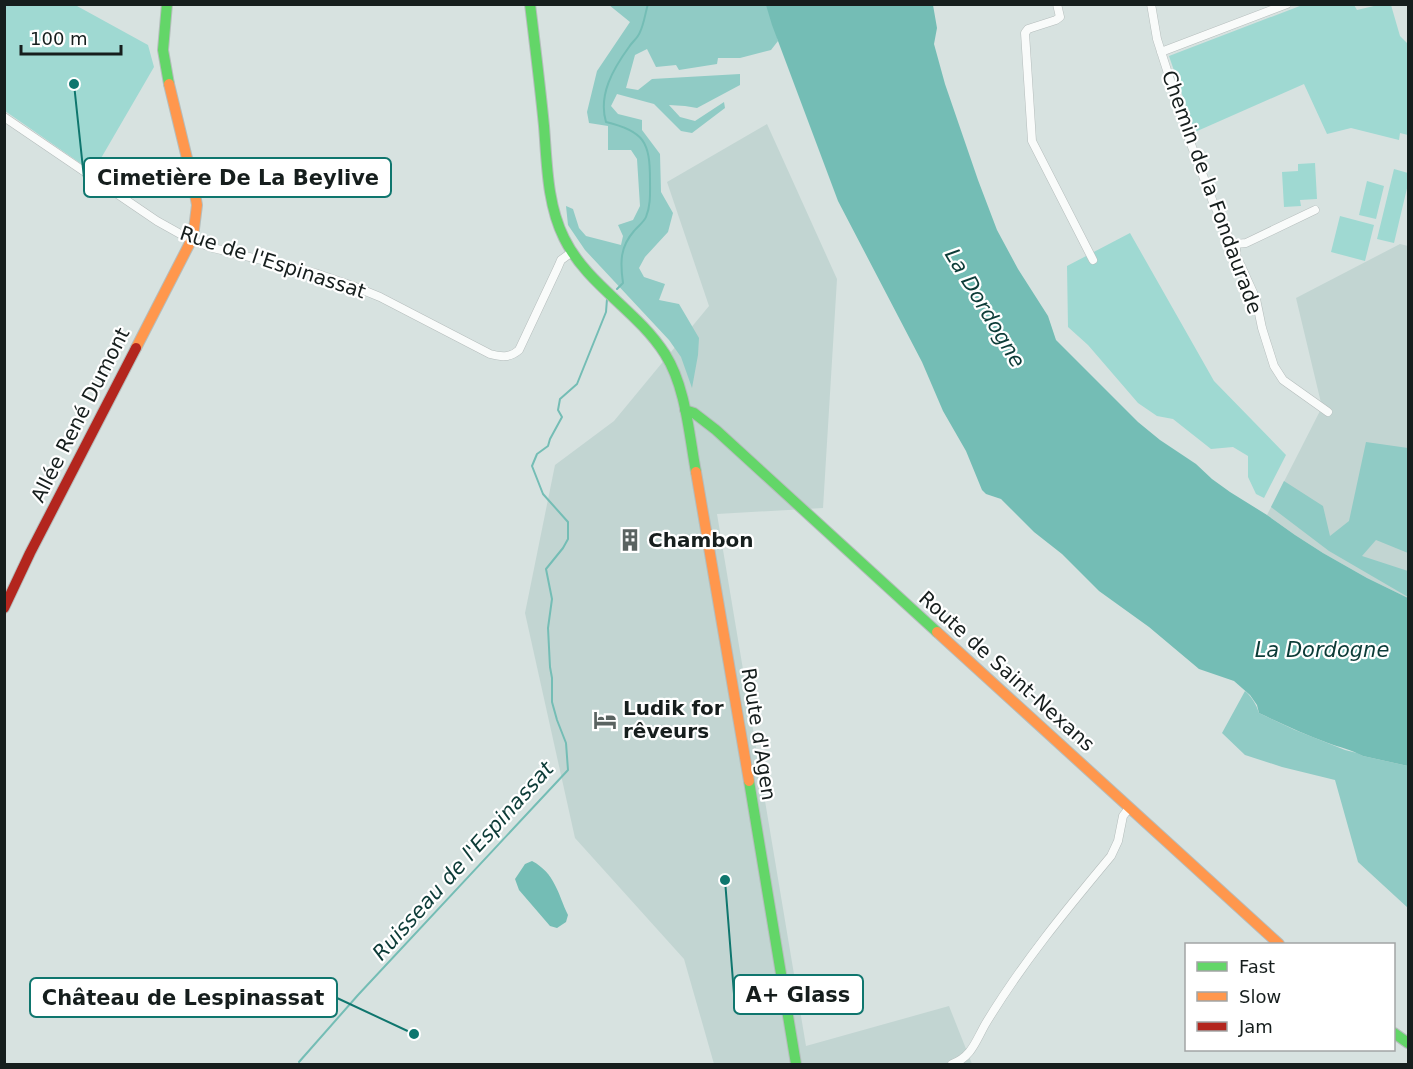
<svg xmlns="http://www.w3.org/2000/svg" width="1413" height="1069" font-family="'DejaVu Sans',sans-serif">
	<style>
		.built { fill: #c2d5d2 }
		.green { fill: #9fd9d2 }
		.forest { fill: #90cbc5 }
		.water { fill: #74bdb5 }
		.lines { fill: none; stroke-linecap: round; stroke-linejoin: round }
		.stream { stroke: #74bdb5; stroke-width: 2 }
		.street-casing { stroke: #b5bdbc; stroke-width: 9 }
		.fast-casing { stroke: #b5bdbc; stroke-width: 12 }
		.slow-casing { stroke: #b5bdbc; stroke-width: 12 }
		.jam-casing { stroke: #b5bdbc; stroke-width: 12 }
		.street { stroke: #f9fbfa; stroke-width: 8 }
		.fast { stroke: #63d668; stroke-width: 10 }
		.slow { stroke: #ff974d; stroke-width: 10 }
		.jam { stroke: #b3261e; stroke-width: 10 }
		.labels { text-anchor: middle; dominant-baseline: central; stroke-width: 4.5; stroke-linejoin: round; paint-order: stroke }
		.street-label { font-size: 20px; fill: #161e1d; stroke: #fff }
		.poi-label { font-size: 20px; font-weight: bold; fill: #161e1d; stroke: #fff; text-anchor: start }
		.water-label { font-size: 21px; font-style: italic; fill: #0c3b37; stroke: #fff }
		.leader { fill: none; stroke: #0f766e; stroke-width: 2 }
		.callout-dot { fill: #0f766e; stroke: #fff; stroke-width: 2 }
		.callout { fill: #fff; stroke: #0f766e; stroke-width: 2 }
		.callout-label { font-size: 21px; text-anchor: middle; font-weight: bold; fill: #161e1d }
	</style>
	<rect width="100%" height="100%" fill="#d7e2e0"/>
	<path class="built" d="M767,124L837,279L823,508L717,514L806,1046L949,1006L972,1064H714L684,959L575,838L525,613L555,465L614,421L709,306L667,182Z
		M1400,244L1408,246V598L1367,578L1323,553L1295,535L1267,515L1322,407L1296,298Z"/>
	<path class="green" d="M1305,4L1354,5L1357,10L1378,5H1391L1400,36L1408,44V135L1400,133L1399,140L1351,128L1327,134L1304,84L1195,132L1169,56Z
		M4,5H77V6L148,45L154,67L93,172L5,111Z
		M1315,163L1317,199L1300,200L1301,206L1284,207L1282,172L1298,171V164Z
		M1394,169L1408,173V184L1394,243L1377,239Z
		M1367,181L1384,186L1376,219L1359,215Z
		M1340,216L1374,225L1365,261L1331,252Z
		M1130,233L1214,381L1286,455L1264,498L1256,494L1248,477V456L1233,447L1211,449L1173,419L1157,416L1138,403L1088,345L1068,327L1067,266Z"/>
	<path class="forest" d="M609,5H769L778,41L771,50L740,58H718L717,64L679,70L676,65L656,67L647,49L635,55L626,88L638,90L652,79L740,74V85L697,108L685,106L669,105L680,117L695,121L724,102L725,108L692,133L681,131L654,104L617,94L611,106L618,114L642,120V130L660,154L661,192L673,213L668,232L645,257L639,268L644,277L665,284L659,300L679,304L699,338L698,355L692,388L681,357L669,340L585,250L568,225L566,206L573,209L579,228L586,236L621,245L623,236L618,225L633,220L640,206L637,159L631,150H608V126L589,123L587,112L597,71L630,22Z
		M1366,442L1408,448V553L1376,540L1362,556L1408,571V597L1329,551L1271,507L1284,481L1323,506L1330,536L1349,521Z
		M1245,691C1252,697 1256,704 1259,713L1295,730L1345,750L1357,753L1363,756L1408,766V908L1358,862L1335,780L1282,767L1245,755L1222,733Z"/>
	<path class="water" d="M766,5H933L937,28L934,44L945,84L978,180L997,230L1018,269L1048,316L1056,340L1138,422L1160,440L1196,464L1212,479L1230,492L1267,515L1295,535L1323,553L1367,578L1408,598V766L1363,756C1352,750 1339,747 1328,743C1304,734 1282,724 1259,713L1257,705L1250,695L1234,681L1199,669L1149,627L1099,591L1062,554L1034,532L1001,499L986,494L982,490L966,451L943,411L922,362L838,201L772,25Z
		M532,861C555,873 558,894 568,915L566,922L557,928L550,926L519,890L515,879L525,864Z"/>
	<g class="lines">
		<path class="stream" d="M617,289L623,283C620,262 620,247 634,231C638,226 644,222 646,217C651,205 650,192 650,180C650,142 644,131 606,122C598,95 613,69 629,47C632,42 638,38 640,32C644,24 645,14 648,4
			M299,1062L358,995L568,770L566,743L557,720L552,702V678L550,667L548,628L552,599L546,569L563,548L568,539V522L543,494L532,466L537,454L548,446L550,439L562,417L558,410L560,399L577,384L606,312L607,299"/>
		<g class="street-casing">
			<path id="street" d="M1057,4L1060,17L1056,20L1028,29L1025,33L1032,141L1093,260
				M1151,4L1157,39L1189,139L1213,202L1230,240L1236,244
				M1161,52L1287,4
				M4,117L157,221L191,240L213,248L315,273L353,286L380,297L490,354C501,357 510,358 519,350L558,267L561,260L572,252
				M1236,244V255L1256,299L1262,328L1274,366L1283,380L1328,412
				M1236,244L1246,243L1315,210
				M952,1064C972,1057 976,1040 986,1023C1023,962 1066,910 1111,856L1118,841L1123,816L1129,808"/>
		</g>
		<g class="fast-casing">
			<path id="fast" d="M167,4L163,50L169,84
				M530,4C535,45 540,85 544,126C547,163 547,204 564,238C587,285 637,310 665,354C686,387 689,435 696,472
				M685,410L694,413L716,430L937,632
				M749,781L796,1064
				M1394,1033L1408,1043"/>
		</g>
		<g class="slow-casing">
			<path id="slow" d="M136,348L193,237L197,205L193,183L169,84
				M696,472L749,781
				M937,632L1279,944"/>
		</g>
		<g class="jam-casing">
			<path id="jam" d="M4,608L30,553L136,348"/>
		</g>
		<use href="#street" class="street"/>
		<use href="#fast" class="fast"/>
		<use href="#slow" class="slow"/>
		<use href="#jam" class="jam"/>
	</g>
	<defs>
		<g id="building-bare" transform="scale(1.8)"><path d="M-4-6H4V6H1V3H-1V6H-4ZM-2.5-4.3h1.7v1.8h-1.7ZM.8-4.3h1.7v1.8H.8ZM-2.5-1h1.7V.8h-1.7ZM.8-1h1.7V.8H.8Z" fill="#5a6361" stroke="#fff" stroke-width="2.5" paint-order="stroke"/></g>
		<g id="hotel-bare" transform="scale(1.8)"><path d="M-6-4.5h1.5V1H6V5H4.5V3h-9V5H-6ZM-4 0a1.8 1.8 0 1 1 3.6 0ZM.5 0V-2.5h3Q6-2.5 6 0Z" fill="#5a6361" stroke="#fff" stroke-width="2.5" paint-order="stroke"/></g>
	</defs>
	<g fill-rule="evenodd">
		<use href="#building-bare" x="630" y="540"/>
		<use href="#hotel-bare" x="605" y="720"/>
	</g>
	<g class="labels">
		<g class="street-label">
			<text transform="translate(1212 192) rotate(70)">Chemin de la Fondaurade</text>
			<text transform="translate(273 262) rotate(18)">Rue de l'Espinassat</text>
			<text transform="translate(80 415) rotate(-63)">Allée René Dumont</text>
			<text transform="translate(1007 671) rotate(42)">Route de Saint-Nexans</text>
			<text transform="translate(759 734) rotate(81)">Route d'Agen</text>
		</g>
		<g class="poi-label">
			<text x="648" y="540">Chambon</text>
			<text x="623" y="708">Ludik for<tspan x="623" dy="23">rêveurs</tspan></text>
		</g>
		<g class="water-label">
			<text transform="translate(985 308) rotate(59)">La Dordogne</text>
			<text x="1322" y="650">La Dordogne</text>
			<text transform="translate(463 861) rotate(-48)">Ruisseau de l'Espinassat</text>
		</g>
	</g>
	<path class="leader" d="M74 84L84 178M725 880L734 994M414 1034L337 998"/>
	<g class="callout-dot">
		<circle cx="74" cy="84" r="6"/>
		<circle cx="725" cy="880" r="6"/>
		<circle cx="414" cy="1034" r="6"/>
	</g>
	<g class="callout">
		<rect x="84" y="158" width="307" height="39" rx="6"/>
		<rect x="734" y="975" width="129" height="39" rx="6"/>
		<rect x="30" y="978" width="307" height="39" rx="6"/>
	</g>
	<g class="callout-label">
		<text x="238" y="185">Cimetière De La Beylive</text>
		<text x="798" y="1002">A+ Glass</text>
		<text x="183" y="1005">Château de Lespinassat</text>
	</g>
	<rect width="1413" height="1069" fill="none" stroke="#161e1d" stroke-width="12"/>
	<rect x="1185" y="943" width="210" height="108" fill="#ffffff" stroke="#a2a5a5" stroke-width="1.5"/>
	<rect x="1197" y="962" width="30" height="9" fill="#63d668" stroke="#a2a5a5" stroke-width="1.5"/>
	<text x="1239" y="973" font-size="18" fill="#161e1d">Fast</text>
	<rect x="1197" y="992" width="30" height="9" fill="#ff974d" stroke="#a2a5a5" stroke-width="1.5"/>
	<text x="1239" y="1003" font-size="18" fill="#161e1d">Slow</text>
	<rect x="1197" y="1022" width="30" height="9" fill="#b3261e" stroke="#a2a5a5" stroke-width="1.5"/>
	<text x="1239" y="1033" font-size="18" fill="#161e1d">Jam</text>
	<path d="M21 45v9h100v-9" fill="none" stroke="#161e1d" stroke-width="3"/>
	<text x="30" y="45" font-size="18" fill="#161e1d" stroke="#ffffff" stroke-width="4.5" paint-order="stroke">100 m</text>
</svg>
